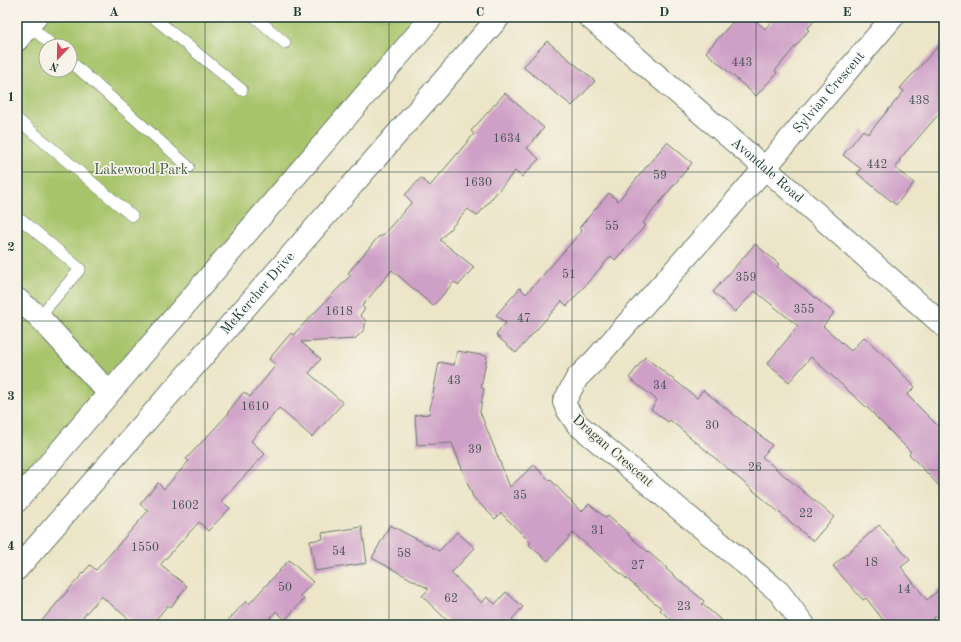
<svg xmlns="http://www.w3.org/2000/svg" width="961" height="642" font-family="'Old Standard TT',serif">
	<style>
		.green { fill: #a7c46b; stroke: #638050; fill-rule: evenodd }
		.building { fill: #cfa0c7 }
		.lines { fill: none; stroke-linecap: round; stroke-linejoin: round }
		.lane-casing { stroke: #677868; stroke-width: 12 }
		.street-casing { stroke: #677868; stroke-width: 24 }
		.secondary-casing { stroke: #677868; stroke-width: 24 }
		.lane { stroke: #fff; stroke-width: 11 }
		.street { stroke: #fff; stroke-width: 22 }
		.secondary { stroke: #fff; stroke-width: 22 }
		.grid { fill: none; stroke: #1f3d34; stroke-width: 1; stroke-opacity: 0.55 }
		.labels { text-anchor: middle; dominant-baseline: central; stroke-width: 3.5; stroke-linejoin: round; paint-order: stroke }
		.number-label { font-size: 12px; fill: #4b5659 }
		.street-label { font-size: 14px; fill: #1f3d34; stroke: #f7f3e8 }
		.park-label { font-size: 14px; fill: #3a583f; stroke: #f7f3e8 }
		.neatline { fill: none; stroke: #1f3d34; stroke-width: 1.5 }
		.grid-label { font-size: 13px; text-anchor: middle; font-weight: bold; fill: #1f3d34 }
	</style>
	<rect width="100%" height="100%" fill="#f7f3e8"/>
	<filter id="ink" filterUnits="userSpaceOnUse"><feTurbulence type="fractalNoise" baseFrequency=".025" numOctaves="2"/><feDisplacementMap in="SourceGraphic" scale="8" xChannelSelector="R" yChannelSelector="G"/><feConvolveMatrix kernelMatrix="1 2 1 2 8 2 1 2 1" color-interpolation-filters="sRGB"/></filter>
	<filter id="wash" filterUnits="userSpaceOnUse"><feTurbulence type="fractalNoise" baseFrequency=".012" numOctaves="4" result="noise"/><feDisplacementMap in="SourceGraphic" scale="16" xChannelSelector="R" yChannelSelector="G"/><feGaussianBlur stdDeviation="0.9" result="paint"/><feColorMatrix in="noise" values="0 0 0 0 0 0 0 0 0 0 0 0 0 0 0 0 0 1.4 0 .05"/><feComposite in="paint" operator="in"/></filter>
	<g filter="url(#wash)">
		<rect width="100%" height="100%" fill="#ece5c8"/>
		<path class="green" d="M17,17H432L17,503ZM46,46H70V70H46Z"/>
		<g id="blocks">
			<path class="building" d="M737,17H752L765,29L775,17H818L807,29L809,30L775,71L777,73L756,96L706,52Z
				M944,40V108L899,160L901,161L895,168L914,183L896,205L857,173L861,169L843,155L863,130L868,134L904,91L900,88Z
				M547,41L595,81L572,106L523,67Z
				M505,93L544,128L527,148L539,159L522,177L515,171L477,216L468,209L440,240L474,267L459,285L454,282L433,306L392,270L362,306L365,309L360,315L366,321L364,330L355,339L301,342L321,359L309,373L343,403L312,437L279,408L251,441L265,454L221,501L230,508L208,531L199,522L160,565L187,586L171,607L168,605L151,625H136L101,596L76,625H38L90,565L96,570L148,511L140,504L158,483L164,489L189,461L186,459L229,413L228,412L244,392L250,397L276,365L269,359L291,333L293,335L351,275L348,273L379,236L381,237L412,202L405,195L421,178L430,186L474,134L471,131Z
				M667,142L692,163L643,223L646,225L615,260L611,256L567,306L562,301L516,353L496,335L506,323L496,315L520,288L526,294L582,231L579,228L609,193L618,201Z
				M755,244L779,264L777,267L834,313L823,326L851,351L864,337L889,360L915,387L907,395L944,432V491L909,454L911,452L874,415V414L811,357L789,382L767,364L798,326L755,291L735,312L713,292Z
				M457,351L487,356L481,388H484L480,412L510,487L534,465L550,481L551,480L581,512L589,504L606,518L608,516L629,534L628,535L667,568L666,569L704,601L702,604L727,625H677L660,610L661,608L573,533L548,561L529,545L531,543L501,513L495,519L473,497L452,443L417,445L415,415L429,414L439,362L454,365Z
				M645,357L697,398L703,390L772,445L762,457L834,517L813,541L670,420L668,422L651,409L657,400L629,378Z
				M390,525L439,551L457,532L475,548L451,573L482,603L487,597L495,604L506,592L523,607L512,619L519,625H452L422,596L429,589L372,558Z
				M879,525L910,560L901,567L927,600L944,585V610L925,625H887L866,598L863,600L833,566Z
				M362,527L367,563L315,571L310,541L323,539L322,533Z
				M289,560L313,582L300,596L304,599L285,620L276,611L264,625H224L246,601L249,604Z"/>
		</g>
	</g>
	<g filter="url(#ink)">
		<use href="#blocks" fill-opacity="0" stroke="#677868" stroke-width="1"/>
		<g class="lines">
			<g class="lane-casing">
				<path id="lane" d="M20,17L53,46
					M153,17L242,90
					M255,17L285,43
					M70,61L189,167
					M17,119L132,216
					M17,226L22,220L80,269L39,317"/>
			</g>
			<g class="street-casing">
				<g id="street">
					<path d="M17,40L36,17"/>
					<path d="M17,299L39,317L109,393"/>
					<path id="s1" d="M804,625L779,592L577,424L567,409L564,402L577,378L595,360L765,168L893,17"/>
				</g>
			</g>
			<g class="secondary-casing">
				<g id="secondary">
					<path id="s2" d="M589,17L765,168L944,326"/>
					<path d="M17,501L432,17"/>
					<path id="s3" d="M17,569L499,17"/>
				</g>
			</g>
			<use href="#lane" class="lane"/>
			<use href="#street" class="street"/>
			<use href="#secondary" class="secondary"/>
		</g>
	</g>
	<path class="grid" d="M205,17V625M389,17V625M572,17V625M756,17V625M17,172H944M17,321H944M17,470H944"/>
	<g class="labels">
		<g class="number-label">
			<text x="742" y="63">443</text>
			<text x="919" y="101">438</text>
			<text x="507" y="139">1634</text>
			<text x="877" y="165">442</text>
			<text x="660" y="176">59</text>
			<text x="478" y="183">1630</text>
			<text x="612" y="227">55</text>
			<text x="569" y="275">51</text>
			<text x="746" y="278">359</text>
			<text x="804" y="310">355</text>
			<text x="339" y="312">1618</text>
			<text x="524" y="319">47</text>
			<text x="454" y="381">43</text>
			<text x="660" y="386">34</text>
			<text x="255" y="407">1610</text>
			<text x="712" y="426">30</text>
			<text x="475" y="450">39</text>
			<text x="755" y="468">26</text>
			<text x="520" y="496">35</text>
			<text x="185" y="506">1602</text>
			<text x="806" y="514">22</text>
			<text x="598" y="531">31</text>
			<text x="145" y="548">1550</text>
			<text x="339" y="552">54</text>
			<text x="404" y="554">58</text>
			<text x="871" y="563">18</text>
			<text x="638" y="566">27</text>
			<text x="285" y="588">50</text>
			<text x="904" y="590">14</text>
			<text x="451" y="599">62</text>
			<text x="684" y="607">23</text>
		</g>
		<g class="street-label">
			<text stroke="none"><textPath href="#s1" startOffset="738">Sylvian Crescent</textPath></text>
			<text stroke="none"><textPath href="#s2" startOffset="235">Avondale Road</textPath></text>
			<text stroke="none"><textPath href="#s3" startOffset="366">McKercher Drive</textPath></text>
			<text transform="translate(613 451) rotate(41)">Dragan Crescent</text>
		</g>
		<g class="park-label">
			<text x="141" y="170">Lakewood Park</text>
		</g>
	</g>
	<rect width="961" height="642" fill="none" stroke="#f7f3e8" stroke-width="44"/>
	<g transform="translate(58 58) rotate(202)"><circle r="19" fill="#f7f3e8" stroke="#a1aaa0"/>
	<path d="M0-3L7 15L0 10L-7 15Z" fill="#d1495b"/>
	<text y="-6" font-size="11" font-weight="bold" text-anchor="middle" fill="#1f3d34">N</text>
	</g>
	<rect x="22" y="22" width="917" height="598" class="neatline"/>
	<g class="grid-label">
		<text x="114" y="16">A</text>
		<text x="297" y="16">B</text>
		<text x="480" y="16">C</text>
		<text x="664" y="16">D</text>
		<text x="847" y="16">E</text>
		<text x="11" y="101">1</text>
		<text x="11" y="251">2</text>
		<text x="11" y="400">3</text>
		<text x="11" y="550">4</text>
	</g>
</svg>
